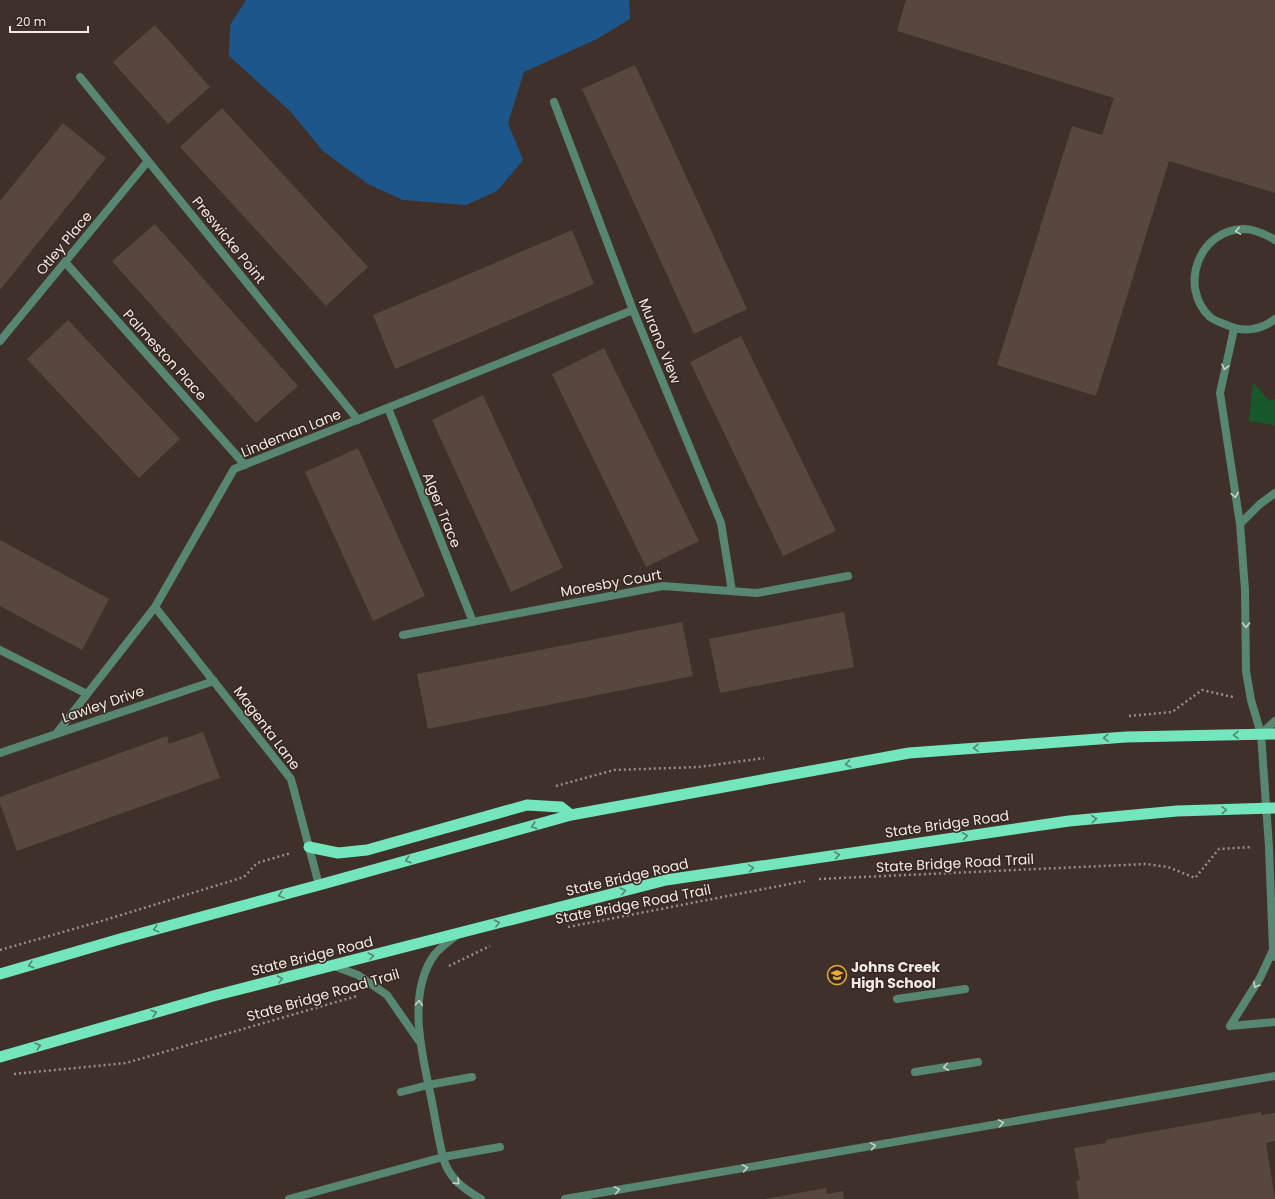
<svg xmlns="http://www.w3.org/2000/svg" width="1275" height="1199" font-family="Poppins,sans-serif">
	<style>
		.green { fill: #17592c }
		.water { fill: #1c568a }
		.building { fill: #57473f }
		.lines { fill: none; stroke-linecap: round; stroke-linejoin: round }
		.path { stroke: #9a8e88; stroke-width: 2.5; stroke-dasharray: 2 3; stroke-linecap: butt }
		.service { stroke: #578673; stroke-width: 8 }
		.minor { stroke: #578673; stroke-width: 8 }
		.trunk { stroke: #74e6bd; stroke-width: 11 }
		.oneway { stroke: #ccd0c8 }
		.oneway2 { stroke: #54866e }
		.labels { text-anchor: middle; dominant-baseline: central; stroke-width: 3; stroke-linejoin: round; paint-order: stroke }
		.street-label { font-size: 14px; fill: #f3e9e4; stroke: #35271f }
		.poi-label { font-size: 14px; font-weight: bold; fill: #f3e9e4; stroke: #35271f; text-anchor: start }
	</style>
	<rect width="100%" height="100%" fill="#3f3129"/>
	<path class="green" d="M1253,382L1269,401L1275,399V427L1274,425L1249,421Z"/>
	<path class="water" d="M246,0H629L630,19L597,39L524,72L508,123L523,160L497,191L466,205L403,200L368,184L323,151L290,111L229,56L230,25Z"/>
	<path class="building" d="M906,0H1275V193L1169,161L1096,396L997,365L1072,126L1102,135L1114,98L897,31Z
		M155,25L210,87L168,124L113,62Z
		M635,65L747,309L694,334L582,89Z
		M222,108L368,267L326,306L180,147Z
		M63,123L106,158L0,290V201Z
		M155,224L298,386L256,423L112,261Z
		M572,230L594,284L395,369L373,315Z
		M68,320L180,439L139,478L27,359Z
		M741,336L836,531L783,556L690,362Z
		M604,348L699,541L646,567L552,374Z
		M483,395L563,568L511,592L432,420Z
		M358,448L425,596L373,621L305,472Z
		M0,540L109,599L82,650L0,606Z
		M844,612L854,667L720,693L709,639Z
		M682,622L693,676L428,729L417,674Z
		M203,732L220,778L17,851L0,804V797L167,736L169,744Z
		M1261,1112V1115L1275,1113V1141L1266,1143L1275,1199H1079L1076,1181L1080,1180L1074,1148L1106,1143L1105,1140Z
		M826,1188L827,1194L843,1191L844,1199H765Z"/>
	<g class="lines">
		<path class="path" d="M1129,716L1172,712L1202,690L1233,697
			M556,786L614,770L699,767L764,758
			M819,879L1146,864L1168,867L1195,878L1219,849L1252,847
			M568,927L805,881
			M0,950L105,920L244,877L257,863L291,853
			M449,966L490,946
			M14,1074L126,1063L357,996"/>
		<path class="service" d="M1275,240C1265,234 1255,229 1243,229C1199,230 1178,287 1210,317C1215,321 1222,323 1227,325C1243,333 1261,330 1275,319
			M1234,329L1220,393L1240,524L1245,590L1246,671L1251,700L1261,734L1275,721
			M1240,524L1260,504L1275,493
			M897,999L965,989
			M1230,1026L1260,978L1273,950
			M1230,1026L1275,1022
			M915,1072L978,1062
			M401,1092L428,1085L472,1077
			M443,1157C448,1178 464,1189 481,1199
			M289,1199L443,1157L500,1147
			M565,1199L1275,1076"/>
		<path class="minor" d="M80,77L358,420
			M554,102L633,310L721,523L732,591
			M65,262L245,465
			M0,341L148,161
			M388,408L473,622
			M155,607L291,779L319,885
			M403,635L663,586L757,593L848,576
			M0,650L87,694
			M56,734L155,607L234,469L633,310
			M1261,734L1269,847L1273,950L1275,957
			M0,753L214,681
			M334,966L358,975L387,995L419,1041
			M443,1157C438,1137 435,1117 431,1097C422,1054 406,993 435,954C441,947 451,940 458,934"/>
		<path class="trunk" d="M309,847L338,853L367,850L527,805L561,807L571,815
			M0,974L120,939L319,885L571,815L909,753L1126,737L1275,734
			M0,1057L213,996L666,880L1069,821L1177,811L1275,808"/>
	</g>
	<defs><path id="oneway-chevron" d="M-2-3.5L2.5 0L-2 3.5" fill="none" stroke-width="1.6" stroke-linecap="round" stroke-linejoin="round"/></defs>
	<g class="oneway">
		<use href="#oneway-chevron" transform="translate(1238 231) rotate(171)"/>
		<use href="#oneway-chevron" transform="translate(1225 367) rotate(102)"/>
		<use href="#oneway-chevron" transform="translate(1235 495) rotate(81)"/>
		<use href="#oneway-chevron" transform="translate(1246 625) rotate(89)"/>
		<use href="#oneway-chevron" transform="translate(1256 985) rotate(121)"/>
		<use href="#oneway-chevron" transform="translate(419 1003) rotate(-85)"/>
		<use href="#oneway-chevron" transform="translate(946 1067) rotate(172)"/>
		<use href="#oneway-chevron" transform="translate(1001 1123) rotate(-10)"/>
		<use href="#oneway-chevron" transform="translate(873 1146) rotate(-10)"/>
		<use href="#oneway-chevron" transform="translate(745 1168) rotate(-10)"/>
		<use href="#oneway-chevron" transform="translate(457 1182) rotate(44)"/>
		<use href="#oneway-chevron" transform="translate(617 1190) rotate(-10)"/>
	</g>
	<g class="oneway2">
		<use href="#oneway-chevron" transform="translate(1236 735) rotate(179)"/>
		<use href="#oneway-chevron" transform="translate(1106 738) rotate(176)"/>
		<use href="#oneway-chevron" transform="translate(976 748) rotate(176)"/>
		<use href="#oneway-chevron" transform="translate(848 764) rotate(170)"/>
		<use href="#oneway-chevron" transform="translate(1224 810) rotate(-2)"/>
		<use href="#oneway-chevron" transform="translate(1094 819) rotate(-5)"/>
		<use href="#oneway-chevron" transform="translate(534 826) rotate(164)"/>
		<use href="#oneway-chevron" transform="translate(965 836) rotate(-8)"/>
		<use href="#oneway-chevron" transform="translate(837 855) rotate(-8)"/>
		<use href="#oneway-chevron" transform="translate(408 860) rotate(164)"/>
		<use href="#oneway-chevron" transform="translate(751 868) rotate(-9)"/>
		<use href="#oneway-chevron" transform="translate(623 891) rotate(-14)"/>
		<use href="#oneway-chevron" transform="translate(281 895) rotate(165)"/>
		<use href="#oneway-chevron" transform="translate(497 923) rotate(-14)"/>
		<use href="#oneway-chevron" transform="translate(156 929) rotate(165)"/>
		<use href="#oneway-chevron" transform="translate(371 956) rotate(-14)"/>
		<use href="#oneway-chevron" transform="translate(31 965) rotate(164)"/>
		<use href="#oneway-chevron" transform="translate(280 979) rotate(-14)"/>
		<use href="#oneway-chevron" transform="translate(154 1013) rotate(-16)"/>
		<use href="#oneway-chevron" transform="translate(38 1046) rotate(-16)"/>
	</g>
	<defs>
		<g id="school-ring" transform="scale(1)"><circle r="9.5" fill="#35271f" stroke="#e9ab38" stroke-width="1.5"/><path d="M0-5L7-2L0 1L-7-2ZM-4 1L0 2.5L4 1V4Q0 6-4 4Z" fill="#e9ab38"/></g>
	</defs>
	<g fill-rule="evenodd">
		<use href="#school-ring" x="837" y="975"/>
	</g>
	<g class="labels">
		<g class="street-label">
			<text transform="translate(229 240) rotate(51)">Preswicke Point</text>
			<text transform="translate(64 243) rotate(-50)">Otley Place</text>
			<text transform="translate(660 341) rotate(68)">Murano View</text>
			<text transform="translate(165 355) rotate(48)">Palmeston Place</text>
			<text transform="translate(291 433) rotate(-22)">Lindeman Lane</text>
			<text transform="translate(442 510) rotate(68)">Alger Trace</text>
			<text transform="translate(611 583) rotate(-10)">Moresby Court</text>
			<text transform="translate(103 704) rotate(-19)">Lawley Drive</text>
			<text transform="translate(267 728) rotate(53)">Magenta Lane</text>
			<text transform="translate(947 824) rotate(-8)">State Bridge Road</text>
			<text transform="translate(955 863) rotate(-3)">State Bridge Road Trail</text>
			<text transform="translate(627 877) rotate(-13)">State Bridge Road</text>
			<text transform="translate(633 904) rotate(-11)">State Bridge Road Trail</text>
			<text transform="translate(312 956) rotate(-14)">State Bridge Road</text>
			<text transform="translate(323 995) rotate(-16)">State Bridge Road Trail</text>
		</g>
		<g class="poi-label">
			<text x="851" y="967">Johns Creek<tspan x="851" dy="16">High School</tspan></text>
		</g>
	</g>
	<path d="M10 26v6h78v-6" fill="none" stroke="#f3e9e4" stroke-width="2"/>
	<text x="16" y="26" font-size="12" fill="#f3e9e4" stroke="#35271f" stroke-width="3" paint-order="stroke">20 m</text>
</svg>
